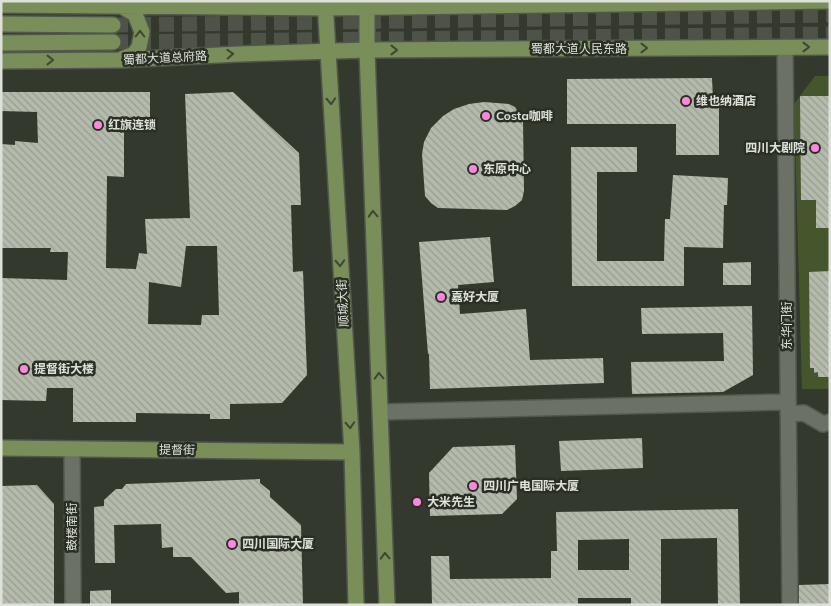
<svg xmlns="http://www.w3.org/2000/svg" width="831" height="606" font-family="Mulish,'Noto Sans SC',sans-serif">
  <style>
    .park { fill: #46562c }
    .building { fill: url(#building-back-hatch); fill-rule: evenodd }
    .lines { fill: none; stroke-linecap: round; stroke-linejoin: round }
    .major-tunnel { stroke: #4e5248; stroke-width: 15; stroke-dasharray: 15 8; stroke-linecap: butt }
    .minor-casing { stroke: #52574d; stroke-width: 18 }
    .major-casing { stroke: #52574d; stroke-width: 18 }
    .minor { stroke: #6b7164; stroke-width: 15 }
    .major { stroke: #798e58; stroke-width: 15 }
    .oneway { stroke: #3e4731 }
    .poi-dot { fill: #fd86e1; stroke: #2a2f24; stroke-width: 2 }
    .labels { text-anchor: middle; stroke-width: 5; stroke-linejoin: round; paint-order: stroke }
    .street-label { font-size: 12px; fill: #dee1da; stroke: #2a2f24 }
    .poi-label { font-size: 12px; font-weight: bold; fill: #dee1da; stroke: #2a2f24; text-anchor: start }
  </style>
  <defs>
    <pattern id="building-back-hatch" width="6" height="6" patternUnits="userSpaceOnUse" patternTransform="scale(1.25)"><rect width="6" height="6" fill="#b4bbac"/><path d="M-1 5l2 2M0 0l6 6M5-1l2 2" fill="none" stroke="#989d91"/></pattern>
  </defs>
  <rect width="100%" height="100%" fill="#34392e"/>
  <!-- park -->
  <path class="park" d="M 815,76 L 830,76 L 830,389 L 802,389 L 794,104 Z"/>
  <!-- building -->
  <path class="building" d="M 712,78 L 713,99 L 719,99 L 719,155 L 676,155 L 676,124 L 567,124 L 567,79 Z
    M 1,92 L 150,92 L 150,117 L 137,117 L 137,129 L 124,129 L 124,177 L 107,176 L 106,268 L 136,269 L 139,253 L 147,254 L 145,219 L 190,218 L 185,94 L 233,92 L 299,153 L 301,205 L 291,205 L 293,272 L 303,271 L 307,375 L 282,403 L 230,404 L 230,419 L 210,419 L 210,414 L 136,413 L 136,422 L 73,422 L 73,388 L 47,388 L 46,401 L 1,400 L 1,278 L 67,280 L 68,252 L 50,252 L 51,248 L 1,248 L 1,144 L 15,145 L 15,141 L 38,143 L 37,112 L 1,111 ZM 186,246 L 217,246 L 219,315 L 202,315 L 201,325 L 148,324 L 149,282 L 181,287 Z
    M 800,96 L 830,96 L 830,228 L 816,228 L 816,200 L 801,200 Z
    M 484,102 L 509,104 L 515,107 L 523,120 L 524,191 L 522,200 L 515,206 L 507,210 L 438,208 L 431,203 L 425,196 L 422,154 L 424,142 L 431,128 L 443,116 L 454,109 L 469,104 Z
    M 571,147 L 637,147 L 637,172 L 597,172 L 597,261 L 664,261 L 665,219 L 670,219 L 673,175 L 728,178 L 727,205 L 724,205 L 723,248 L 684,247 L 684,286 L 572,286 Z
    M 490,237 L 494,282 L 458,285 L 460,314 L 526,309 L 530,360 L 603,358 L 604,383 L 430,389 L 429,354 L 428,354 L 419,242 Z
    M 751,262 L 751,285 L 723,285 L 723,263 Z
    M 830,271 L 830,377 L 818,377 L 818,372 L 814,373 L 814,368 L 810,368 L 809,272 Z
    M 752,306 L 753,375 L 723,392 L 632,394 L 631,362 L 724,361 L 723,333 L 642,334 L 641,308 Z
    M 642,438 L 643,468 L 561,471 L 559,441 Z
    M 515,445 L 517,499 L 502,514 L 430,516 L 429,473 L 453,447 Z
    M 260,479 L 260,483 L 270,491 L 270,497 L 301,525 L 303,605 L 239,605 L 239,592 L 226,593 L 191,557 L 173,557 L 173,547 L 162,548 L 161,524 L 114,525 L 115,563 L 95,563 L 94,507 L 104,506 L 104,500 L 116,489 L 122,489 L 126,484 Z
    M 37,485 L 54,504 L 54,605 L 1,605 L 1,486 Z
    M 738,509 L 740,605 L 718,605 L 717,538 L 661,539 L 661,605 L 631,605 L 631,598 L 578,598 L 578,605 L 432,605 L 431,556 L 449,556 L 450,579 L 551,578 L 551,551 L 557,551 L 556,512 ZM 629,539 L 629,570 L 578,570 L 578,540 Z
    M 830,584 L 830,605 L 799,605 L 799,585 Z
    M 111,590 L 111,605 L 90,605 L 90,591 Z"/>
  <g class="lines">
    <!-- major-tunnel -->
    <path class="major-tunnel" d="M 113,25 L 830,15
      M 113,42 L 830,34"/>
    <defs>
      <path id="minor" d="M 785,47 L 790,605
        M 381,412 L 787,402
        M 788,414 L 804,413 L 823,424 L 830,422
        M 72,449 L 73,605"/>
      <path id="major" d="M 325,1 L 352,452 L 356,605
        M 367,1 L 367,50 L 387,605
        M 1,5 L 325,8 L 830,1
        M 121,6 L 135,14 L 142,32 L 139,47 L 134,54 L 122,59
        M 1,24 L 113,25
        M 1,43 L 113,42
        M 1,61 L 119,60 L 239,54 L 367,50 L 830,47
        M 1,448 L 352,452"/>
    </defs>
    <!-- minor casing -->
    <use href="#minor" class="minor-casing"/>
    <!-- major casing -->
    <use href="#major" class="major-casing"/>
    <!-- minor -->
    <use href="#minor" class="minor"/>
    <!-- major -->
    <use href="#major" class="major"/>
  </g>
  <!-- one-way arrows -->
  <defs><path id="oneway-chevron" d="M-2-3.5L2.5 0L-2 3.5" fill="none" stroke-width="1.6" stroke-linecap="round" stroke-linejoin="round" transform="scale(1.25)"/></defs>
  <g class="oneway">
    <use href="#oneway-chevron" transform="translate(140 34) rotate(-90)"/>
    <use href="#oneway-chevron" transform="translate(806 47)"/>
    <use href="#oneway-chevron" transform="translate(644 48)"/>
    <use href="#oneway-chevron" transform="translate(394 50)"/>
    <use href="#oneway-chevron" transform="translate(230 54) rotate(-3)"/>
    <use href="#oneway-chevron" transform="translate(50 60)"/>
    <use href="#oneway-chevron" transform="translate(331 101) rotate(87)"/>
    <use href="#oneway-chevron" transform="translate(373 214) rotate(-92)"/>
    <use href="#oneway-chevron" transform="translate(340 263) rotate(87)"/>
    <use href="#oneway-chevron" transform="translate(379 376) rotate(-92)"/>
    <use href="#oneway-chevron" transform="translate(350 425) rotate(87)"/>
    <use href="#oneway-chevron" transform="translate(385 556) rotate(-92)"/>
  </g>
  <!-- markers -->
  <g class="poi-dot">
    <circle cx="686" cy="101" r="5"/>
    <circle cx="486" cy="116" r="5"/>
    <circle cx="98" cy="125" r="5"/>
    <circle cx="815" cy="148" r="5"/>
    <circle cx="473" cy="169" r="5"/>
    <circle cx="441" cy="297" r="5"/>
    <circle cx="24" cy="369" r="5"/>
    <circle cx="473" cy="486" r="5"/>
    <circle cx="417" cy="502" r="5"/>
    <circle cx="232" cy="544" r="5"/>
  </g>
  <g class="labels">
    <!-- street labels -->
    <g class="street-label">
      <text x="579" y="53">蜀都大道人民东路</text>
      <text transform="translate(165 58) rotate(-3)" y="4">蜀都大道总府路</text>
      <text transform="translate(343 303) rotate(-93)" y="4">顺城大街</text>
      <text transform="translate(787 326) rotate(-90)" y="4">东华门街</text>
      <text transform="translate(177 450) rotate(1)" y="4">提督街</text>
      <text transform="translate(72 527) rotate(-90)" y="4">鼓楼南街</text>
    </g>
    <!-- poi labels -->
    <g class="poi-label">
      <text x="696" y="105">维也纳酒店</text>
      <text x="496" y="120">Costa咖啡</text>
      <text x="108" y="129">红旗连锁</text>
      <text x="805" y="152" text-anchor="end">四川大剧院</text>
      <text x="483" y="173">东原中心</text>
      <text x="451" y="301">嘉好大厦</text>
      <text x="34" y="373">提督街大楼</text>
      <text x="483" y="490">四川广电国际大厦</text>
      <text x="427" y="506">大米先生</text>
      <text x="242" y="548">四川国际大厦</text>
    </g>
  </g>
  <!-- border -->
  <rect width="831" height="606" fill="none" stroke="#dee1da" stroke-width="5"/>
</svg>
